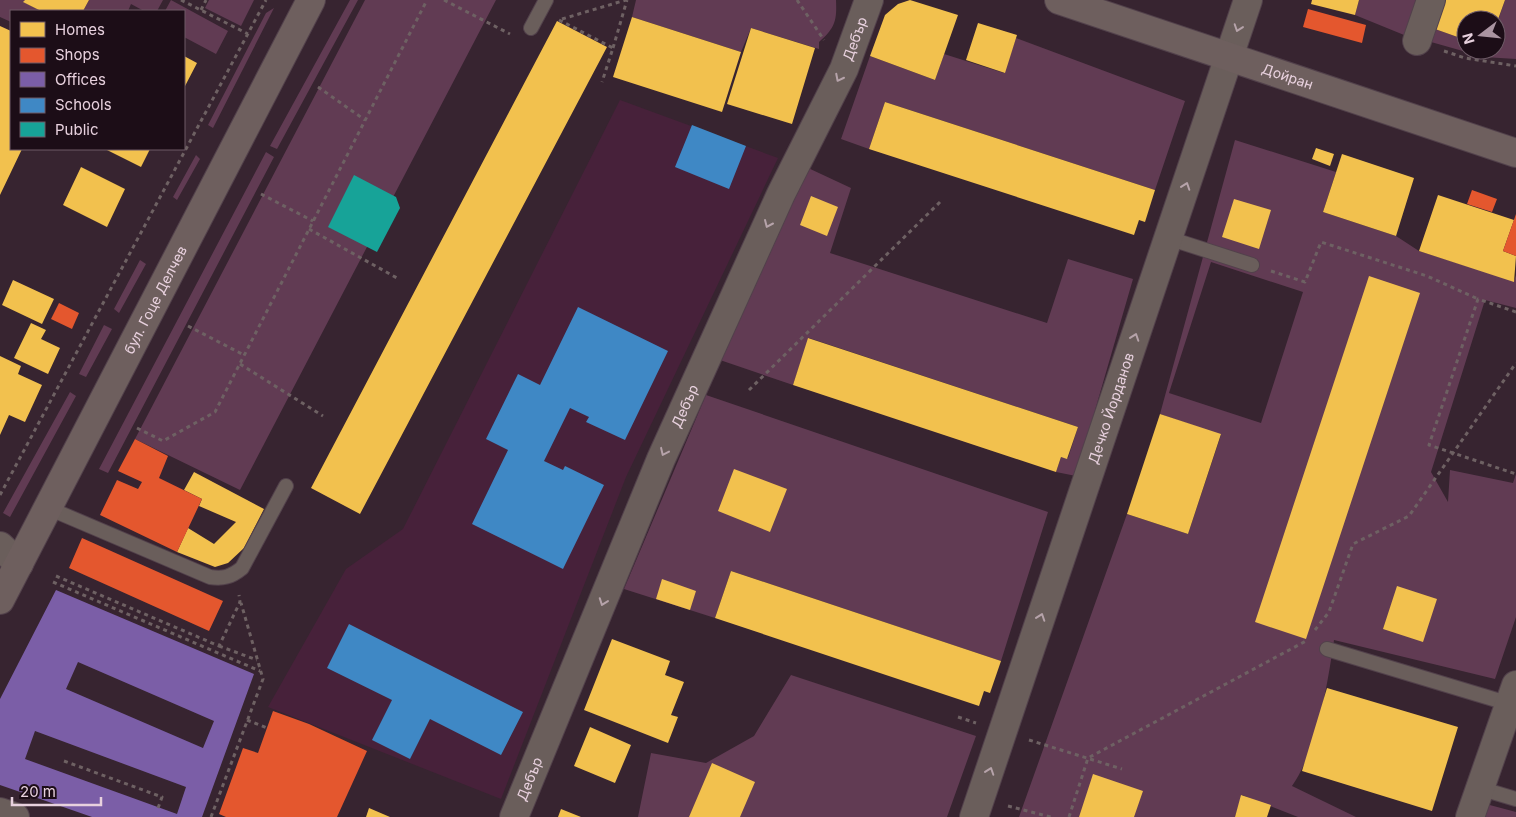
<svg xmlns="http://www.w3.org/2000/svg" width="1516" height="817" font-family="Inter,sans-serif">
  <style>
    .built { fill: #47213a }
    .green { fill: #613b53; fill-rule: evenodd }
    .homes { fill: #f2c14e }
    .shops { fill: #e4572e }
    .offices { fill: #7b5ea7; fill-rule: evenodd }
    .schools { fill: #3f88c5 }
    .public { fill: #17a398 }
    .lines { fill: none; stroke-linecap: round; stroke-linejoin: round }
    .lane-casing { stroke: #52414b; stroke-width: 16 }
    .street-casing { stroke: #52414b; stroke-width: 30 }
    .secondary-casing { stroke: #52414b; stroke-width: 30 }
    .path { stroke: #6e6163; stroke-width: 3; stroke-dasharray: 4 4; stroke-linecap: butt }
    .lane { stroke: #6a5e5b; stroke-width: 14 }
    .street { stroke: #6a5e5b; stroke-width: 28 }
    .secondary { stroke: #6e5f5e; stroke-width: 28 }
    .oneway { stroke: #b6a3aa }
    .labels { text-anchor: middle; stroke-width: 5; stroke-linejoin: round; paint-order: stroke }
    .street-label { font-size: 14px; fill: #e8d1de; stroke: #1c0d17 }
  </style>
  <rect width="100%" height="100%" fill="#372430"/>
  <!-- built -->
  <path class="built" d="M 620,100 L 778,158 L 626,477 L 501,799 L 268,707 L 346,569 L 403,529 Z"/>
  <!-- green -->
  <path class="green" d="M 0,0 L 25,0 L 24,2 L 41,11 L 11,11 L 11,22 L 0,17 Z
    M 89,0 L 163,0 L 157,11 L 144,11 L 131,4 L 128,11 L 83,11 Z
    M 171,0 L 228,31 L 216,54 L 184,37 L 184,11 L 165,11 Z
    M 209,0 L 254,0 L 241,26 L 205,8 Z
    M 350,0 L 358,0 L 277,149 L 270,146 Z
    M 365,0 L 496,0 L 240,490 L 135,439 Z
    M 636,0 L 836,0 C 837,21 835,28 819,42 L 819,49 L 751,28 L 741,52 L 632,17 Z
    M 1359,0 L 1420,0 L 1409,37 L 1355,15 Z
    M 1505,0 L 1516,0 L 1516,59 L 1484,57 L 1431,42 L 1435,29 L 1466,40 L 1466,50 L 1496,50 L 1496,26 Z
    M 274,8 L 213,128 L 208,125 L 266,13 Z
    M 1016,38 L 1185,101 L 1155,190 L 885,102 L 869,149 L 841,139 L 870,56 L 935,80 L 944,54 L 1004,73 Z
    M 1235,140 L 1336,172 L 1323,212 L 1396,236 L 1419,251 L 1514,281 L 1516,275 L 1516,308 L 1485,300 L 1431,472 L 1448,502 L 1450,470 L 1513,483 L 1516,474 L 1516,617 L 1495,679 L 1334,640 C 1328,682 1317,751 1292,786 L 1356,817 L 1298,817 L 1242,795 L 1235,817 L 1019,817 L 1127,514 L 1188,534 L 1221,435 L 1160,414 ZM 1211,262 L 1303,292 L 1261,423 L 1169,393 Z
    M 266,152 L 274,157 L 108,473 L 99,469 Z
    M 196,155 L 200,159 L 177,200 L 173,197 Z
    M 806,167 L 851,188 L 830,253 L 1047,323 L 1068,259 L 1133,279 L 1076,476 L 1056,472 L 1061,457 L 1068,458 L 1078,427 L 809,338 L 793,385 L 717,359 Z
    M 140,260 L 146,264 L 119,313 L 114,309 Z
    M 104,325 L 112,329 L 86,377 L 79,374 Z
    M 70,392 L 76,396 L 10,517 L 3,513 Z
    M 706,395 L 1048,512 L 1001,661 L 731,571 L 715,618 L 624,589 Z
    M 791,675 L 976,736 L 947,817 L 638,817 L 651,753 L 706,763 L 754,736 Z
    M 1486,804 L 1516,812 L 1516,817 L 1484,817 Z"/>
  <!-- homes -->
  <path class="homes" d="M 25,0 L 89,0 L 83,11 L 41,11 L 23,2 Z
    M 910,0 L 958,15 L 935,80 L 870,56 L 885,15 L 898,4 Z
    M 1312,0 L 1359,0 L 1355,15 L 1311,4 Z
    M 1444,0 L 1505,0 L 1496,25 L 1496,20 L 1466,20 L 1466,40 L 1435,29 Z
    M 632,17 L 741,52 L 722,112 L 613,77 Z
    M 557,21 L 607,47 L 360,514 L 311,488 Z
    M 978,23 L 1017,35 L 1005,73 L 966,60 Z
    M 0,26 L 11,31 L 11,149 L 22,149 L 0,195 Z
    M 751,28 L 815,48 L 792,124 L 727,104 Z
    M 184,56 L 197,63 L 184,88 Z
    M 885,102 L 1155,190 L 1145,222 L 1139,220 L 1134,235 L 869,149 Z
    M 1316,148 L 1334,154 L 1330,166 L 1312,159 Z
    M 105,149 L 150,149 L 141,167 Z
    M 1342,154 L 1414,178 L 1396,236 L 1323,212 Z
    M 81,167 L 125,189 L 107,227 L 63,205 Z
    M 1438,195 L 1514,220 L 1503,251 L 1516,256 L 1514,282 L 1419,251 Z
    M 811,196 L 838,207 L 827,236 L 800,225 Z
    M 1234,199 L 1271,210 L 1259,249 L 1222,237 Z
    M 1369,276 L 1420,293 L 1306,639 L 1255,622 Z
    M 13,280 L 54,299 L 42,324 L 2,305 Z
    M 31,323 L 46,330 L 41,339 L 60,348 L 48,374 L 14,358 Z
    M 808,338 L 1078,427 L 1067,459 L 1061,457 L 1056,472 L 793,385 Z
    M 0,356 L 21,366 L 18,374 L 42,385 L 25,422 L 9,415 L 0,435 Z
    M 1160,414 L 1221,434 L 1188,534 L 1127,514 Z
    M 734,469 L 787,489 L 770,532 L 718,511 Z
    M 194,472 L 264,509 L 244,548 L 228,563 L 215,567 L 177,552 L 188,528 L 214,544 L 236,522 L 199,506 L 202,499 L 184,490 Z
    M 731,571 L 1001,661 L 990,693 L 984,691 L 979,706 L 715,618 Z
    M 662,579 L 696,591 L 690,610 L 656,599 Z
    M 1397,586 L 1437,599 L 1423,642 L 1383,629 Z
    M 612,639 L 670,661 L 665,675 L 684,682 L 671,715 L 678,717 L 668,743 L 584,710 Z
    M 1327,688 L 1458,727 L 1432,811 L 1302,771 Z
    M 590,727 L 631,745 L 615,783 L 574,766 Z
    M 712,763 L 755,782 L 740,817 L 689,817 Z
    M 1093,774 L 1143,791 L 1134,817 L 1079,817 Z
    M 1241,795 L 1271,805 L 1267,817 L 1235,817 Z
    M 369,808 L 390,817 L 366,817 Z
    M 561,809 L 581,817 L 558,817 Z"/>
  <!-- shops -->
  <path class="shops" d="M 1308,9 L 1366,25 L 1362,43 L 1303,27 Z
    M 1472,190 L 1497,199 L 1492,212 L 1467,204 Z
    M 1516,214 L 1516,256 L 1503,251 Z
    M 59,303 L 79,313 L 72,329 L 51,319 Z
    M 135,439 L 168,456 L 159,478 L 202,499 L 177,552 L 100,515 L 117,480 L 138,489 L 142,482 L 118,471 Z
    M 82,538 L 223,601 L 209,631 L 69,568 Z
    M 273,711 L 309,724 L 367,751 L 337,817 L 226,817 L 219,814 L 243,748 L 258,753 Z"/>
  <!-- offices -->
  <path class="offices" d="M 56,590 L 254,674 L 202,817 L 92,817 L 0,785 L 0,699 ZM 78,662 L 214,721 L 203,748 L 66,689 ZM 35,731 L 186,787 L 177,814 L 25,759 Z"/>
  <!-- schools -->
  <path class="schools" d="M 692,125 L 746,146 L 729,189 L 675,167 Z
    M 578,307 L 668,351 L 625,440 L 586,422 L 589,417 L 570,408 L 544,461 L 563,470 L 565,466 L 604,485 L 563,569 L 472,524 L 508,450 L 486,439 L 518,374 L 540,385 Z
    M 349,624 L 523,712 L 501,755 L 430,719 L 410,759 L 372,740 L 392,700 L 327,668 Z"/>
  <!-- public -->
  <path class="public" d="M 354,175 L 396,197 L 400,208 L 377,252 L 328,227 Z"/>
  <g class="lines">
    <defs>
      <path id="lane" d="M 531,28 L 546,0
        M 1168,238 L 1252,265
        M 48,508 L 210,577 C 223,579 231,577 242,568 L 286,486
        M 1327,649 L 1510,704
        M 1479,788 L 1516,799"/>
      <g id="street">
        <path d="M 1417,41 L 1431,0"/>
        <path d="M 0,546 L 19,564"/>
        <path d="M 0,812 L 15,817"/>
        <path id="s1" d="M 514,817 L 661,459 L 781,194 L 844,69 L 869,0"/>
        <path id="s2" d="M 974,817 L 1248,0"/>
        <path d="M 1470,817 L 1516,685"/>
      </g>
      <g id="secondary">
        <path id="s3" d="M 1059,0 L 1516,153"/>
        <path id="s4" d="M 0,600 L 311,0"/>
      </g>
    </defs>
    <!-- lane casing -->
    <use href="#lane" class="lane-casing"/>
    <!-- street casing -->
    <use href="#street" class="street-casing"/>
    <!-- secondary casing -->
    <use href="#secondary" class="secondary-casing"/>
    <!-- path -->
    <path class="path" d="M 181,0 L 248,34
      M 444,0 L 510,34
      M 797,0 L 824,40
      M 201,10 L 206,0
      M 562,19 L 626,0
      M 559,20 L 613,48 L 602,82
      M 613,48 L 627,0
      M 1444,51 L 1465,58 L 1516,66
      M 318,87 L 365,120
      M 261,194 L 313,221
      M 309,229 L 397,278
      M 1271,271 L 1305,282 L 1321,242 L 1427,276 L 1478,299
      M 1516,312 L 1478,299 L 1429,445 L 1516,474
      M 188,326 L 244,355
      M 240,364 L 323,416
      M 749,390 L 940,202
      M 137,428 L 163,441 L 215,412 L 427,0
      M 0,495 L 266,0
      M 56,576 L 219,646 L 240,602 L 239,595
      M 53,582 L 260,671
      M 1315,630 L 1329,612 L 1353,544 L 1409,516 L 1516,363
      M 219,646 L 257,660
      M 958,717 L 976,723
      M 247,720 L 267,728
      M 1029,740 L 1122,769
      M 64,761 L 162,797 L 158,808
      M 1008,806 L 1051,817
      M 211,817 L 263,679 L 241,603
      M 1069,817 L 1088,758 L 1306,641"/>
    <!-- lane -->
    <use href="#lane" class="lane"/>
    <!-- street -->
    <use href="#street" class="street"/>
    <!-- secondary -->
    <use href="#secondary" class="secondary"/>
  </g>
  <!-- one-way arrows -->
  <defs><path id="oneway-chevron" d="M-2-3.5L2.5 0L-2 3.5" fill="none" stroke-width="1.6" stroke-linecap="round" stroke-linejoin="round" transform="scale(1.25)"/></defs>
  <g class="oneway">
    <use href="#oneway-chevron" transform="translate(1238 28) rotate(109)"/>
    <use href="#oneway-chevron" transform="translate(839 78) rotate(117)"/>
    <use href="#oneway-chevron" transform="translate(1186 186) rotate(-71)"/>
    <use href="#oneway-chevron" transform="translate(768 224) rotate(114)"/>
    <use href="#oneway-chevron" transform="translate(1135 337) rotate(-71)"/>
    <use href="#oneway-chevron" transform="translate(664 452) rotate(115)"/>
    <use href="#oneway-chevron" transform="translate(603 602) rotate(110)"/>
    <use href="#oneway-chevron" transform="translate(1041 617) rotate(-71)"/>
    <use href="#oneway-chevron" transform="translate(990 771) rotate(-71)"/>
  </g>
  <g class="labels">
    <!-- street labels -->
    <g class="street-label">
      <text dy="5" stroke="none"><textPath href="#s1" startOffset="850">Дебър</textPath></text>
      <text dy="5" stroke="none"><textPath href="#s3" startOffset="241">Дойран</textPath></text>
      <text dy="5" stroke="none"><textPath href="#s4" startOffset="338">бул. Гоце Делчев</textPath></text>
      <text dy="5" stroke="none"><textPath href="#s1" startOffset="445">Дебър</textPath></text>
      <text dy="5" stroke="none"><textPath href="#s2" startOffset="431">Дечко Йорданов</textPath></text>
      <text dy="5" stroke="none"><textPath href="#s1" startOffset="41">Дебър</textPath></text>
    </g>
  </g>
  <!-- legend -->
  <rect x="10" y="10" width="175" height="140" fill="#1c0d17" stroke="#6e5b67"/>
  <rect x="20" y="22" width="25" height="15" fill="#f2c14e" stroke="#6e5b67"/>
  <text x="55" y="35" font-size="15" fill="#e8d1de">Homes</text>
  <rect x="20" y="48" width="25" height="15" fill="#e4572e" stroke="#6e5b67"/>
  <text x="55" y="60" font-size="15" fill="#e8d1de">Shops</text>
  <rect x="20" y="72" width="25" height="15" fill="#7b5ea7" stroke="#6e5b67"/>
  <text x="55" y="85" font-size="15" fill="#e8d1de">Offices</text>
  <rect x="20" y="98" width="25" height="15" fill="#3f88c5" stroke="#6e5b67"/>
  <text x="55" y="110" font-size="15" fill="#e8d1de">Schools</text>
  <rect x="20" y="122" width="25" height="15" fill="#17a398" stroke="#6e5b67"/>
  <text x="55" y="135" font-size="15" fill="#e8d1de">Public</text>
  <!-- north arrow -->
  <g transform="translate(1481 35) rotate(254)"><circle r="24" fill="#1c0d17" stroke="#6e5b67"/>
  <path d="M0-4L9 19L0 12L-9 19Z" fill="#aa94a1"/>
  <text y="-8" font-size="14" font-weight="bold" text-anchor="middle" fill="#e8d1de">N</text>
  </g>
  <!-- scale -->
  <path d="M12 797v8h89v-8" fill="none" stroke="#e8d1de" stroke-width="2.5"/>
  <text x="20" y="797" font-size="15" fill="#e8d1de" stroke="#1c0d17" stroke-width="4" paint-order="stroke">20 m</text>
</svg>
